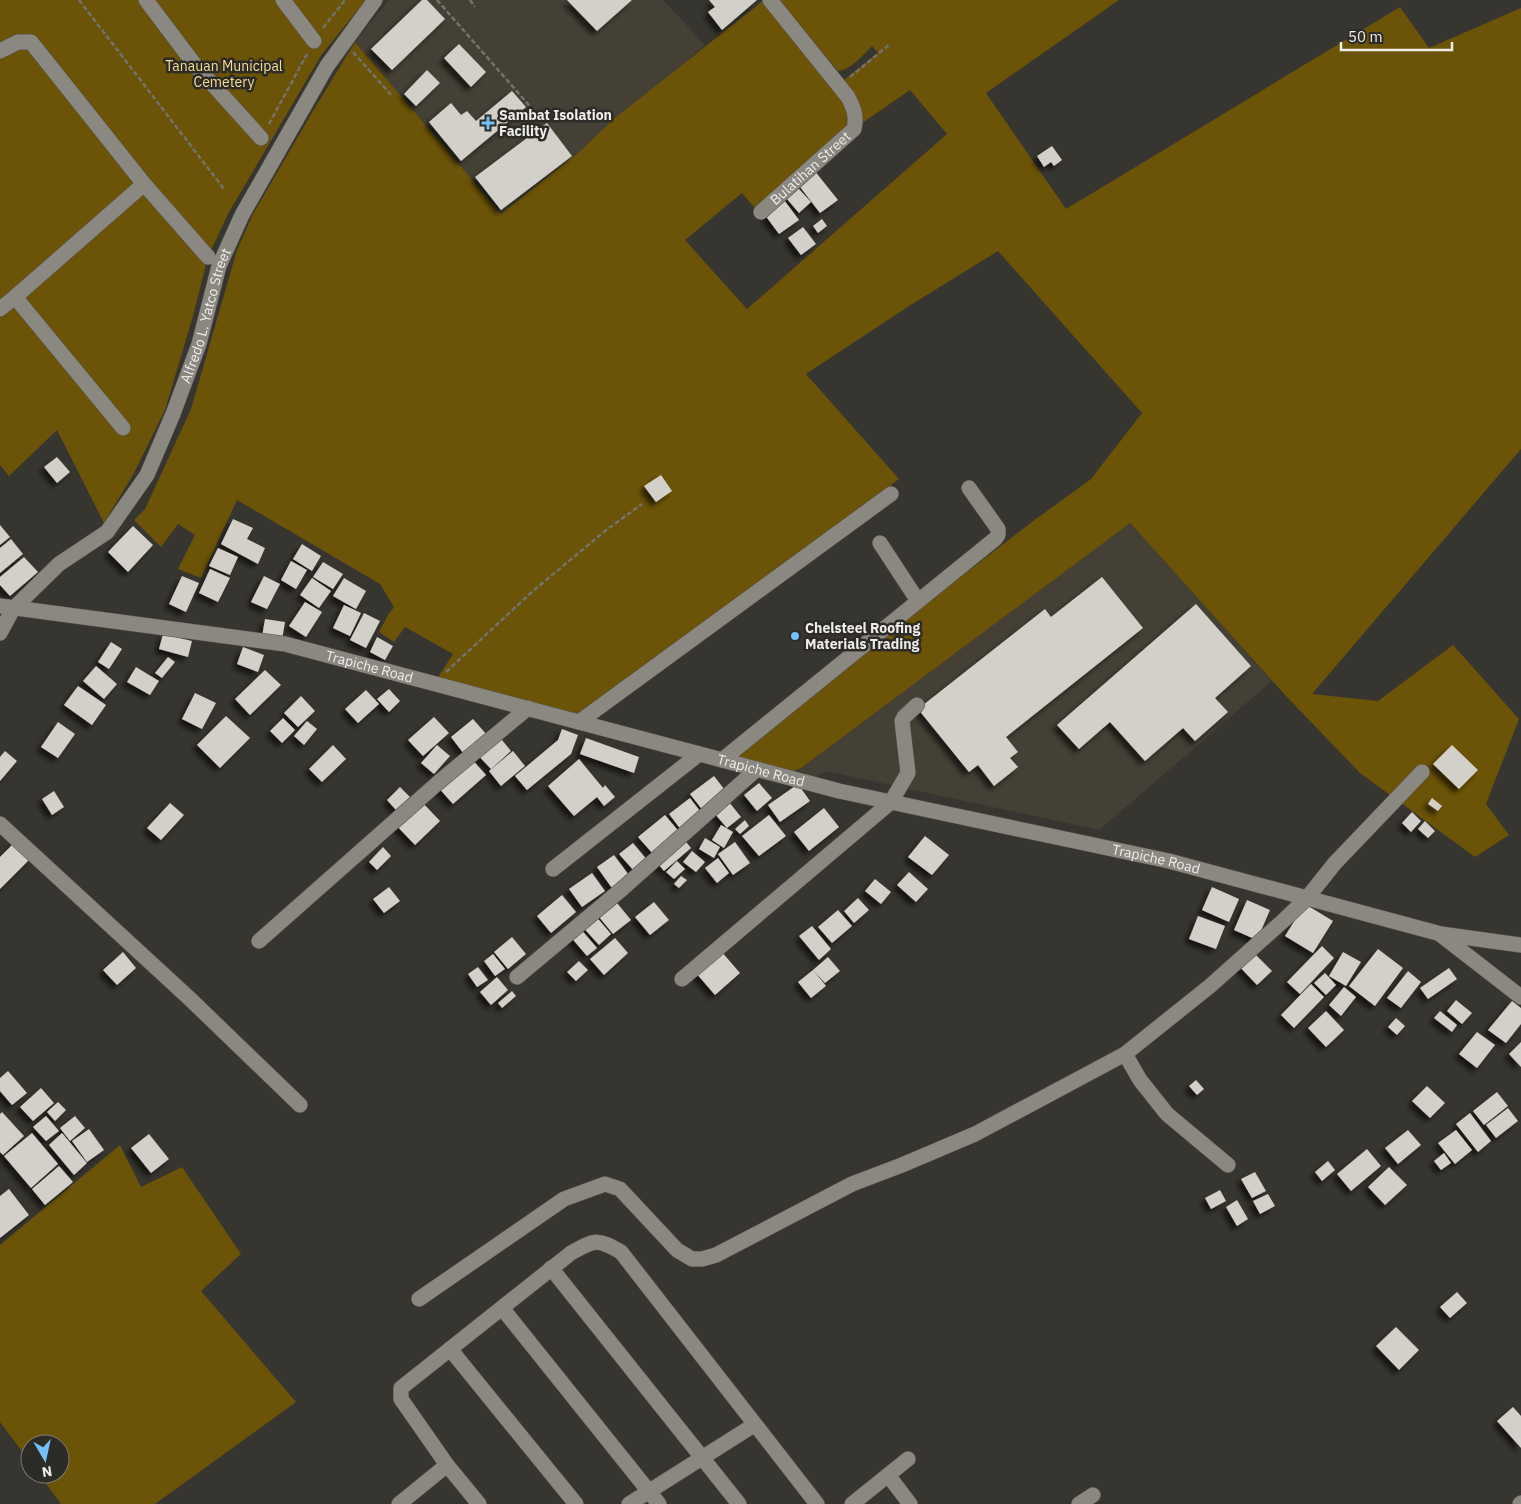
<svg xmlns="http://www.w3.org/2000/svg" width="1521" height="1504" font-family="'IBM Plex Sans',sans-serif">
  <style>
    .built { fill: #444035 }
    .green { fill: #6b5307; fill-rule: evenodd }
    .building { fill: #d2d0c9; filter: url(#shadow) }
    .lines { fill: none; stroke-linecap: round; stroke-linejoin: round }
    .minor-casing { stroke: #54524e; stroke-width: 16 }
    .path { stroke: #74726d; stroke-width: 2.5; stroke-dasharray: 5 2.5; stroke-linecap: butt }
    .minor { stroke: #8b8882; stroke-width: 15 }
    .poi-dot { fill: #74c0f6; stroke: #2d2b26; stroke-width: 2 }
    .labels { text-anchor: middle; stroke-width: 5; stroke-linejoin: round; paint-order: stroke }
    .park-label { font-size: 14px; fill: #f7dc98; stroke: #2d2b26 }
    .poi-label { font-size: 14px; font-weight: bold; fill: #efedea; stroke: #2d2b26; text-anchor: start }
    .street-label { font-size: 14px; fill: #efedea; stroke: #2d2b26 }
  </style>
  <defs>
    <filter id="shadow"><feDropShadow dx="-4.5" dy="4.5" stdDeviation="2.5" flood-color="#0009"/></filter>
  </defs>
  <rect width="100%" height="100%" fill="#37352f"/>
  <!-- built -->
  <path class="built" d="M 389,0 L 663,0 L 705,45 L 579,152 L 500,214 L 355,42 Z
    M 1128,521 L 1272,681 L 1099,830 L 826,771 L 815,778 L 798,770 Z"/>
  <!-- green -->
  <path class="green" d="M 0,0 L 366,0 L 322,54 L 229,212 L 208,257 L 193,316 L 165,410 L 134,473 L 104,523 L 57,430 L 9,476 L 0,465 Z
    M 764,0 L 835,87 L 878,53 L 872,46 C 863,55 851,70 838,71 L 777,0 L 1119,0 L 986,93 L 1066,209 L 1400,7 L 1429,48 L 1521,8 L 1521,449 L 1312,694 L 1378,701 L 1453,645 L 1519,719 L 1486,804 L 1509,835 L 1475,857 L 1360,773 L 1285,695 L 1130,523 L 801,768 L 783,776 L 722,760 L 1036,519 L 1091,479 L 1142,413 L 998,251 L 909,306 L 806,374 L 899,479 L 586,717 L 438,677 L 453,654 L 405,627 L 394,642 L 379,632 L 388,615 L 394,607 L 380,584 L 237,500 L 201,578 L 178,569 L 195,535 L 178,524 L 161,547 L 134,520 L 145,509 L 191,409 L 237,250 L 253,214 L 313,111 L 355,42 L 501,214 L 579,152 L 615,118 ZM 910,90 L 947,134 L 747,309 L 685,240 L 742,193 L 759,213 L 855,128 Z
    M 120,1145 L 141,1187 L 182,1167 L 241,1254 L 201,1291 L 296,1402 L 155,1504 L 61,1504 L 39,1474 L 60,1474 L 60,1444 L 30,1444 L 30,1462 L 0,1422 L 0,1245 Z"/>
  <!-- building -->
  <path class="building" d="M 422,0 L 427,0 L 445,19 L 392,70 L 371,49 Z
    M 567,0 L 632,0 L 597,31 Z
    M 709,0 L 757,0 L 722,30 L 708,12 L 715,7 Z
    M 459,44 L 486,72 L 471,87 L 444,58 Z
    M 427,70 L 440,83 L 416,106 L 404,94 Z
    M 512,91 L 526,107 L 461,161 L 429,122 L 451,103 L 461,115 L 467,111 L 476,121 Z
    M 547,123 L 572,156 L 501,210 L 475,177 Z
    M 1052,146 L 1062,160 L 1054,166 L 1051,162 L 1044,167 L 1037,156 Z
    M 814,170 L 838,200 L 820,213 L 797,183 Z
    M 798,188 L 811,202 L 799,213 L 787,199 Z
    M 784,200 L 799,220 L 779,234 L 765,215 Z
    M 822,219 L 827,226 L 818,233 L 813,226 Z
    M 803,227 L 816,244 L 801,255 L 788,238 Z
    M 57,457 L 70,472 L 57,483 L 44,467 Z
    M 661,475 L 672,491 L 656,502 L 644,486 Z
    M 233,519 L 253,528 L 247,539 L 265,548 L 258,564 L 221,544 Z
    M 0,525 L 10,537 L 0,545 Z
    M 133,526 L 153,545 L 128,572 L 108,552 Z
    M 11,539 L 23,554 L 0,573 L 0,548 Z
    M 302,544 L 321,556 L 312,571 L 293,559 Z
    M 218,548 L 238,557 L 230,575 L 209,566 Z
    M 24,557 L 38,572 L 10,596 L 0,585 L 0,577 Z
    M 291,561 L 307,570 L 296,589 L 281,580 Z
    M 323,562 L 343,574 L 333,589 L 313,577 Z
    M 210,569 L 230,578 L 218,602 L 199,593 Z
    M 182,576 L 199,583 L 186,612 L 169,604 Z
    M 264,576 L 280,584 L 267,609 L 251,602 Z
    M 1102,577 L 1143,628 L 1006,737 L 1018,752 L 1010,758 L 1018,767 L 994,786 L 978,765 L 969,772 L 918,709 L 1045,609 L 1051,617 Z
    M 312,578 L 331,591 L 319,608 L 300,595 Z
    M 344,578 L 366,591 L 356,609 L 333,596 Z
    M 305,602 L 322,612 L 306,637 L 289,626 Z
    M 1196,604 L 1251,666 L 1215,698 L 1228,712 L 1195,741 L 1183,728 L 1145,761 L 1110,722 L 1079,749 L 1057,725 Z
    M 344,605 L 361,613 L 350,636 L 333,628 Z
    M 364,613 L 380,621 L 366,648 L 350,640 Z
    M 265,619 L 285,622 L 282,640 L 262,637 Z
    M 163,634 L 192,641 L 188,657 L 159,649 Z
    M 377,637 L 393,646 L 385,660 L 370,652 Z
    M 111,642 L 122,649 L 109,669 L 98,662 Z
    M 243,647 L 264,655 L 258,672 L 237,664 Z
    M 168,657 L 175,662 L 162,678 L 155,673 Z
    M 96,666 L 117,684 L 104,699 L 83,681 Z
    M 136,667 L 159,681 L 150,695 L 127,682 Z
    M 265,670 L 281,685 L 250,715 L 235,699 Z
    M 78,686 L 106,705 L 92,725 L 64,705 Z
    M 389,689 L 400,701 L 389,712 L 377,699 Z
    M 366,690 L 379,704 L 358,723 L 345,709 Z
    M 195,693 L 216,703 L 202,729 L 182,719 Z
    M 301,696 L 315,711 L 298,727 L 284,713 Z
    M 226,716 L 250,738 L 220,768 L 197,745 Z
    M 434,717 L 449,733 L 423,756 L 408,740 Z
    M 283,718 L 295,730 L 282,743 L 270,731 Z
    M 473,719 L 487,735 L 464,754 L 451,737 Z
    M 307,721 L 317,729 L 304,745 L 294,736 Z
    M 58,722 L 75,734 L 58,758 L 41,747 Z
    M 562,729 L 578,735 L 571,754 L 527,790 L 515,776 L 558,740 Z
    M 497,734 L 511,751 L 491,769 L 476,753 Z
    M 586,738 L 639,757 L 634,773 L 580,754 Z
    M 333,745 L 346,759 L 322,782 L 309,769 Z
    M 437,745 L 450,756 L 434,774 L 421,763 Z
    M 1452,745 L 1478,770 L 1459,789 L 1433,764 Z
    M 5,751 L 17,761 L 0,781 L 0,757 Z
    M 513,751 L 525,766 L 501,786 L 489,771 Z
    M 470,757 L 486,775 L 453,804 L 437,786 Z
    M 579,759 L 603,788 L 605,785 L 615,797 L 604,806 L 597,797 L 574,816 L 548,786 Z
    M 714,776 L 728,794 L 704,812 L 690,794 Z
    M 759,783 L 772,798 L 757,811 L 744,795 Z
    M 798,784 L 810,801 L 780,822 L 768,805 Z
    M 400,787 L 410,797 L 396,810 L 387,800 Z
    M 54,791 L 64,807 L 52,815 L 42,799 Z
    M 690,798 L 703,815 L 682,831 L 669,814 Z
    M 1432,798 L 1442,806 L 1438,811 L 1428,804 Z
    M 420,800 L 440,821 L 415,845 L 395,824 Z
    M 729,802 L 741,817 L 727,828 L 715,814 Z
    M 170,803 L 184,815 L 161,840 L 147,828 Z
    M 824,808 L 839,827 L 809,851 L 794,832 Z
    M 1412,812 L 1421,821 L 1411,832 L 1402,823 Z
    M 665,815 L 681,834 L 654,855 L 638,837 Z
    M 769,815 L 786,836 L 759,856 L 742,836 Z
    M 745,820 L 749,826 L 740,834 L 735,829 Z
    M 1425,821 L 1435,831 L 1428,838 L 1418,829 Z
    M 721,825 L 733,832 L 724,848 L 712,840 Z
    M 925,836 L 949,855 L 932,875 L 908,857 Z
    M 682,837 L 691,848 L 664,871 L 655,860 Z
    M 705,838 L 720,847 L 714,858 L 699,849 Z
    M 16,841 L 32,857 L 0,889 L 0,857 Z
    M 735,842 L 750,863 L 733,875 L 718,854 Z
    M 633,843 L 648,861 L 635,872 L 619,854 Z
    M 383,847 L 391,856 L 377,870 L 369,862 Z
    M 692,851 L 705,862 L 696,872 L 683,862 Z
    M 614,855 L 631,878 L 614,891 L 597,867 Z
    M 718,858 L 729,873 L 717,883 L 705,868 Z
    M 677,861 L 685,869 L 674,879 L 666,872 Z
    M 909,872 L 928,889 L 916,902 L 897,885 Z
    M 592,873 L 605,891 L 582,907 L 569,889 Z
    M 681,876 L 687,880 L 679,888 L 674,884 Z
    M 875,879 L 891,892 L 881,904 L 865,891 Z
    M 389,887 L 400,901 L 384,913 L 373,899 Z
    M 1212,887 L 1239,899 L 1229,922 L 1202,910 Z
    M 562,895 L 576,912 L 551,933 L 537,916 Z
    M 613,898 L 631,920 L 613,934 L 595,912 Z
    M 858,898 L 869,910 L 854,923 L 844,911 Z
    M 1247,900 L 1270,910 L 1257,940 L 1234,930 Z
    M 654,902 L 669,920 L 650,935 L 635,917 Z
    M 1305,904 L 1333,921 L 1313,953 L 1285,936 Z
    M 838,910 L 852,926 L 832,943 L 818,927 Z
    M 594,914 L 611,934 L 599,945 L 581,925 Z
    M 1198,916 L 1225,926 L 1216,949 L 1189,939 Z
    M 812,926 L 831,949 L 819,960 L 799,936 Z
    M 579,927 L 597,948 L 587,956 L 569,935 Z
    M 512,937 L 526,954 L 508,969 L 494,952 Z
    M 615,938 L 628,953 L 604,975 L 590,959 Z
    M 1322,946 L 1334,958 L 1300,994 L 1287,982 Z
    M 1378,949 L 1403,968 L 1375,1006 L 1349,986 Z
    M 721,951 L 740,973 L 715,995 L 696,973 Z
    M 1252,951 L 1272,971 L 1257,985 L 1238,965 Z
    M 123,952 L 136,968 L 117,985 L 103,970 Z
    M 1343,952 L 1361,962 L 1346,986 L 1329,976 Z
    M 493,954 L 505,969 L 495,976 L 484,961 Z
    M 828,957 L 840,971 L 825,983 L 813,970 Z
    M 579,961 L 588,970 L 576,981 L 567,972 Z
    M 478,967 L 488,980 L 477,987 L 468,974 Z
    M 1449,968 L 1457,979 L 1428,999 L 1420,988 Z
    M 813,970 L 826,986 L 811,998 L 798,982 Z
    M 1408,971 L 1421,982 L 1401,1008 L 1387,998 Z
    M 1325,973 L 1336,985 L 1326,995 L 1314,983 Z
    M 497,977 L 508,990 L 491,1005 L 480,992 Z
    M 1311,984 L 1324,997 L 1294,1028 L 1281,1015 Z
    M 1344,987 L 1356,997 L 1341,1016 L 1329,1005 Z
    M 512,991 L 516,996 L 502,1008 L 498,1003 Z
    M 1456,1000 L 1472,1013 L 1462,1024 L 1447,1011 Z
    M 1512,1001 L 1521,1008 L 1521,1024 L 1506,1043 L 1488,1030 Z
    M 1326,1011 L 1344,1030 L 1326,1047 L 1308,1028 Z
    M 1440,1011 L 1457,1025 L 1452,1032 L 1434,1018 Z
    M 1396,1018 L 1405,1026 L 1397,1035 L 1388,1027 Z
    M 1477,1032 L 1495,1045 L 1477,1068 L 1459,1054 Z
    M 1521,1042 L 1521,1067 L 1509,1054 Z
    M 8,1071 L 27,1093 L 12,1105 L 0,1091 L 0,1078 Z
    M 1196,1080 L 1204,1089 L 1197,1095 L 1189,1086 Z
    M 1427,1086 L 1445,1103 L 1430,1118 L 1412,1101 Z
    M 41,1088 L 54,1103 L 33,1121 L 20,1107 Z
    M 1497,1092 L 1508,1106 L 1484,1125 L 1473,1111 Z
    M 58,1102 L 66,1110 L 55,1121 L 47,1112 Z
    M 1508,1108 L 1518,1121 L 1496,1138 L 1486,1125 Z
    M 2,1112 L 24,1136 L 3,1155 L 0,1152 L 0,1114 Z
    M 1470,1113 L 1491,1141 L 1478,1152 L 1456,1124 Z
    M 46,1116 L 59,1131 L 46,1141 L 33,1127 Z
    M 75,1116 L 85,1128 L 70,1141 L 60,1128 Z
    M 89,1129 L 104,1150 L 87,1162 L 72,1141 Z
    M 1408,1130 L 1421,1145 L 1398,1164 L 1385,1148 Z
    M 1456,1130 L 1472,1150 L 1455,1164 L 1438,1143 Z
    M 32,1133 L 58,1164 L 31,1188 L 4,1156 Z
    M 62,1133 L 87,1163 L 74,1175 L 49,1145 Z
    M 149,1134 L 169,1159 L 151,1173 L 131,1148 Z
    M 1367,1149 L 1381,1166 L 1351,1191 L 1337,1174 Z
    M 1444,1153 L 1451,1163 L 1441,1170 L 1434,1161 Z
    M 1328,1161 L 1335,1170 L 1322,1181 L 1315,1172 Z
    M 59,1166 L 73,1182 L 45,1205 L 32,1189 Z
    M 1389,1167 L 1407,1185 L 1385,1205 L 1368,1187 Z
    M 1255,1172 L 1266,1191 L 1252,1198 L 1241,1179 Z
    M 9,1189 L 29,1215 L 0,1238 L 0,1196 Z
    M 1220,1190 L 1226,1201 L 1211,1209 L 1205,1198 Z
    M 1268,1194 L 1275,1206 L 1260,1214 L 1253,1201 Z
    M 1237,1200 L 1248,1219 L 1237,1226 L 1226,1207 Z
    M 1457,1292 L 1467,1303 L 1450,1318 L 1440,1307 Z
    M 1396,1327 L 1419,1350 L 1399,1370 L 1376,1346 Z
    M 1513,1407 L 1521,1416 L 1521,1448 L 1497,1421 Z"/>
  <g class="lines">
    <defs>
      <g id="minor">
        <path d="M 146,0 L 195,65 L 261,138"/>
        <path d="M 283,0 L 314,41"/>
        <path d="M 0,51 L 18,42 L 31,42 L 144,184 L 208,257"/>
        <path id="s1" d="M 761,212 L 854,129 C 857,116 854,109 848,97 L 770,0"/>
        <path d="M 15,297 L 123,428"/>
        <path d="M 0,309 L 15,297 L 144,184"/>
        <path d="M 880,543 L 918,601"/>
        <path id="s2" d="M 0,606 L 285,644 L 839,791 L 1169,861 L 1441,934 L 1521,945"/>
        <path id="s3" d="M 0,633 L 13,609 L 59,564 L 107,532 L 147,475 L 173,414 L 199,344 L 219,266 L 242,215 L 327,66 L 375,0"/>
        <path d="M 579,722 L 891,494"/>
        <path d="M 722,760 L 995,539 L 998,535 L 998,529 L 969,488"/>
        <path d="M 0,824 L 189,998 L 300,1105"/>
        <path d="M 553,869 L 699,754"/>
        <path d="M 1441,935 L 1521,997"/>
        <path d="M 259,941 L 440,781 L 528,708"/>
        <path d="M 517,977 L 622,889 L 757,769"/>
        <path d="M 682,979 L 891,802 L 908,773 L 902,721 L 904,717 L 917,705"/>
        <path d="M 1125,1054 L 1140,1080 L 1167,1114 L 1228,1165"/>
        <path d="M 551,1268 L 739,1504"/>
        <path d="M 419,1299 L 564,1199 L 605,1184 L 620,1189 L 677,1250 L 692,1259 L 702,1259 L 716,1255 L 852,1184 L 902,1165 L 975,1134 L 1125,1054 L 1210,986 L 1283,921 L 1307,898 L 1335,863 L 1422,772"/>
        <path d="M 502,1308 L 659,1504"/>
        <path d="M 450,1349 L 576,1504"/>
        <path d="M 888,1475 L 910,1504"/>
        <path d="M 399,1504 L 447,1465"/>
        <path d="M 479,1504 L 447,1465 L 401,1399 L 401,1388 L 571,1253 C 594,1240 597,1238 621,1252 L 817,1504"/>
        <path d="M 629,1504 L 754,1425"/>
        <path d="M 852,1504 L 908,1459"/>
        <path d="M 1079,1504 L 1093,1495"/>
        <path d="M 1520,1504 L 1521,1503"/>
      </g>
    </defs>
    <!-- minor casing -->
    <use href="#minor" class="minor-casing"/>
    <!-- path -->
    <path class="path" d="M 79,0 L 224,189
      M 437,0 L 535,112
      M 470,0 L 475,7
      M 323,28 L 345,0
      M 353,52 L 392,96
      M 850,77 L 890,44
      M 269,124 L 307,54
      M 446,672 L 533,591 L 605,531 L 642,504"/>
    <!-- minor -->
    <use href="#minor" class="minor"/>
  </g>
  <!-- markers -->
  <g class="poi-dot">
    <path d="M485.5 115.5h5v5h5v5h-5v5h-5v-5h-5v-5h5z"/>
    <circle cx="795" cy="636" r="5"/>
  </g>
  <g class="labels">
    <!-- park labels -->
    <g class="park-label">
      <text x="224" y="71">Tanauan Municipal<tspan x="224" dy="16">Cemetery</tspan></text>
    </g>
    <!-- poi labels -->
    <g class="poi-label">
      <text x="499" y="120">Sambat Isolation<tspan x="499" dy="16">Facility</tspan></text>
      <text x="805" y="633">Chelsteel Roofing<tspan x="805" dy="16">Materials Trading</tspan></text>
    </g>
    <!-- street labels -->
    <g class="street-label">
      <text dy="5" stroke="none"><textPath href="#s1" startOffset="66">Bulatihan Street</textPath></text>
      <text dy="5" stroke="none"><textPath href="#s3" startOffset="389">Alfredo L. Yatco Street</textPath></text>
      <text dy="5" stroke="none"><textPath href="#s2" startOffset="375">Trapiche Road</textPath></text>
      <text dy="5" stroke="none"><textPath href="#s2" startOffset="780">Trapiche Road</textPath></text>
      <text dy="5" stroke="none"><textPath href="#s2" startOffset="1185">Trapiche Road</textPath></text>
    </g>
  </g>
  <!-- north arrow -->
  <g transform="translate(45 1459) rotate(171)"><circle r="24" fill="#2d2b26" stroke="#7b7974"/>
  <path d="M0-4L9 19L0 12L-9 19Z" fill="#74c0f6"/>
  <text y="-8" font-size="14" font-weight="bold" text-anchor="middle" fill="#efedea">N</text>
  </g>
  <!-- scale -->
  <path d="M1341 42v8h111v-8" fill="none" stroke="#efedea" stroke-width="2.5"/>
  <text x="1348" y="42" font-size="15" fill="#efedea" stroke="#2d2b26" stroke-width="4" paint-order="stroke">50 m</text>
</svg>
